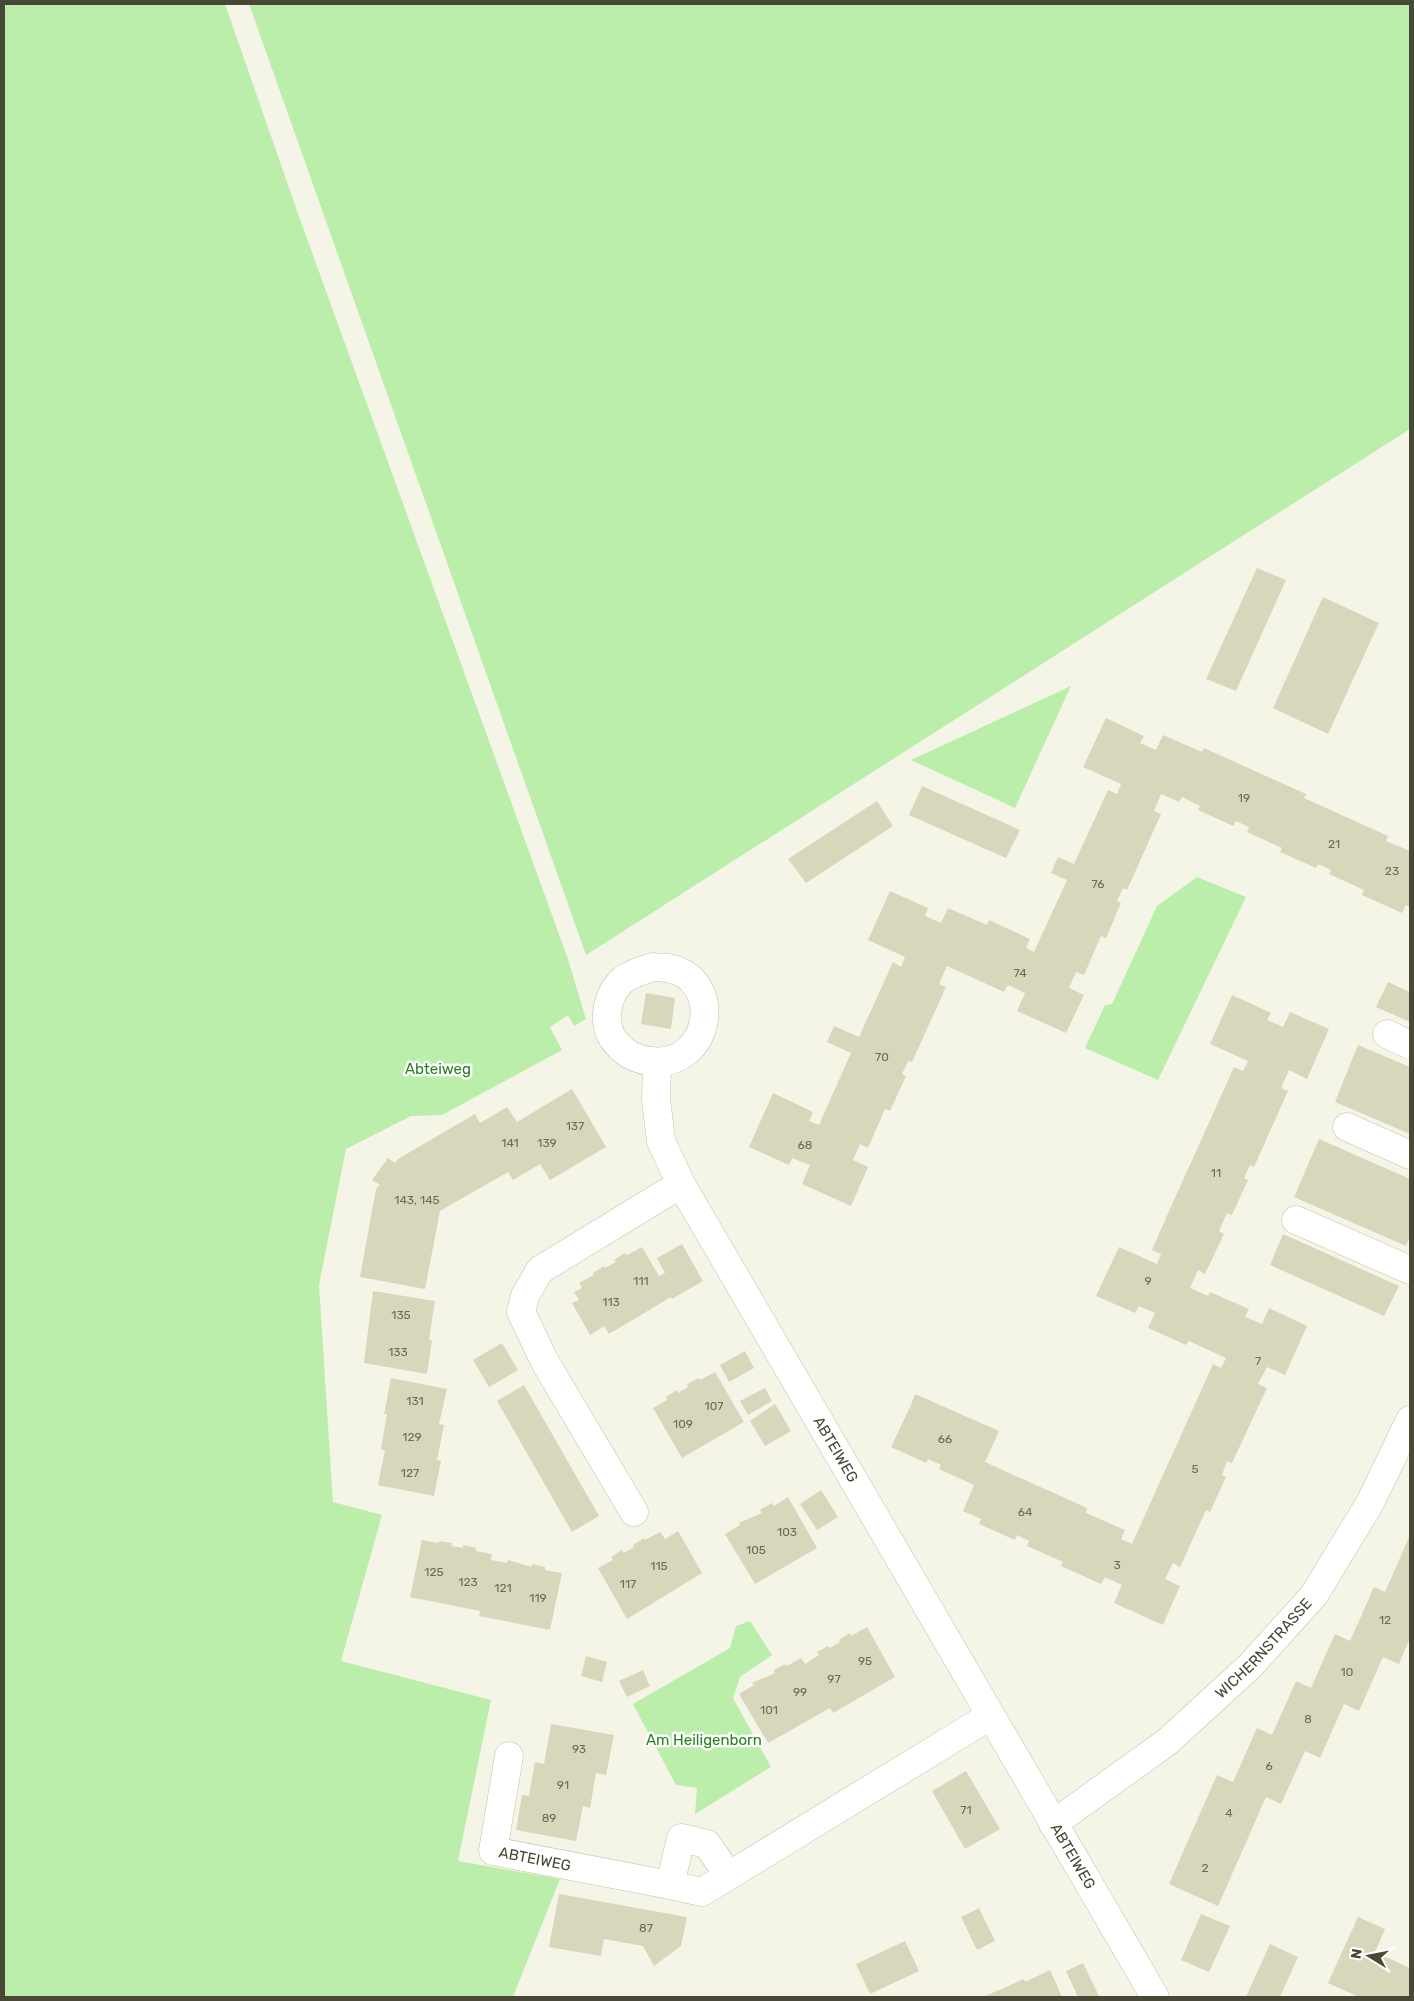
<svg xmlns="http://www.w3.org/2000/svg" width="1414" height="2001" font-family="Rubik,sans-serif">
  <style>
    .green { fill: #bbeeab }
    .building { fill: #d8d6bb }
    .lines { fill: none; stroke-linecap: round; stroke-linejoin: round }
    .minor-casing { stroke: #c2c1a8; stroke-width: 29 }
    .minor { stroke: #fff; stroke-width: 28 }
    .labels { text-anchor: middle; stroke-width: 5; stroke-linejoin: round; paint-order: stroke }
    .number-label { font-size: 12px; fill: #6d6b56 }
    .park-label { font-size: 15px; fill: #288121; stroke: #fff }
    .street-label { font-size: 15px; fill: #494735; stroke: #fff }
  </style>
  <rect width="100%" height="100%" fill="#f5f5e7"/>
  <!-- green -->
  <path class="green" d="M 4,4 L 225,4 L 301,222 L 568,959 L 586,1019 L 574,1026 L 568,1015 L 550,1027 L 562,1050 L 442,1115 L 411,1116 L 346,1149 L 319,1285 L 333,1502 L 382,1515 L 341,1661 L 491,1700 L 458,1861 L 560,1879 L 513,1997 L 4,1997 Z
    M 249,4 L 1410,4 L 1410,429 L 586,955 Z
    M 1071,686 L 1015,808 L 911,760 Z
    M 1197,877 L 1246,897 L 1158,1080 L 1085,1048 L 1105,1005 L 1112,1004 L 1157,906 Z
    M 750,1621 L 772,1655 L 740,1677 L 733,1698 L 771,1767 L 695,1814 L 697,1788 L 676,1785 L 633,1704 L 730,1648 L 736,1626 Z"/>
  <!-- building -->
  <path class="building" d="M 1257,568 L 1286,580 L 1236,691 L 1206,679 Z
    M 1323,597 L 1379,623 L 1328,734 L 1273,708 Z
    M 1106,718 L 1144,736 L 1140,743 L 1156,750 L 1163,735 L 1202,752 L 1204,748 L 1306,794 L 1304,798 L 1388,836 L 1386,841 L 1410,851 L 1410,907 L 1406,905 L 1402,913 L 1362,895 L 1364,890 L 1329,874 L 1331,870 L 1318,864 L 1316,868 L 1280,852 L 1282,848 L 1247,832 L 1249,827 L 1236,821 L 1233,826 L 1198,810 L 1200,806 L 1182,797 L 1179,802 L 1161,794 L 1154,811 L 1161,814 L 1127,890 L 1123,888 L 1117,901 L 1121,903 L 1106,938 L 1101,936 L 1084,975 L 1076,972 L 1069,988 L 1084,995 L 1066,1033 L 1017,1011 L 1025,993 L 1008,985 L 1004,992 L 947,966 L 939,984 L 946,987 L 912,1062 L 908,1061 L 902,1074 L 906,1076 L 890,1111 L 885,1109 L 868,1148 L 860,1144 L 853,1160 L 868,1167 L 851,1206 L 802,1184 L 810,1165 L 792,1158 L 789,1165 L 749,1147 L 773,1093 L 813,1112 L 809,1121 L 819,1125 L 851,1053 L 827,1042 L 834,1026 L 859,1037 L 893,962 L 901,967 L 905,957 L 868,940 L 890,891 L 928,908 L 925,916 L 941,923 L 948,908 L 987,925 L 989,920 L 1030,939 L 1026,948 L 1034,952 L 1067,880 L 1051,873 L 1058,857 L 1074,864 L 1108,790 L 1117,794 L 1121,784 L 1083,767 Z
    M 922,786 L 1020,830 L 1006,858 L 909,815 Z
    M 877,801 L 893,826 L 806,883 L 788,859 Z
    M 1388,982 L 1410,992 L 1410,1022 L 1376,1007 Z
    M 646,993 L 675,998 L 671,1029 L 641,1024 Z
    M 1232,995 L 1271,1013 L 1267,1020 L 1283,1027 L 1290,1012 L 1329,1029 L 1307,1079 L 1289,1070 L 1281,1088 L 1288,1091 L 1254,1167 L 1250,1165 L 1244,1178 L 1248,1180 L 1232,1215 L 1227,1213 L 1219,1231 L 1224,1234 L 1205,1274 L 1198,1270 L 1190,1288 L 1208,1296 L 1210,1292 L 1249,1309 L 1245,1317 L 1262,1324 L 1269,1308 L 1307,1326 L 1285,1375 L 1267,1367 L 1258,1384 L 1267,1388 L 1232,1463 L 1227,1461 L 1222,1475 L 1226,1477 L 1210,1512 L 1206,1510 L 1180,1567 L 1173,1563 L 1165,1579 L 1180,1586 L 1163,1625 L 1114,1603 L 1122,1585 L 1105,1577 L 1101,1584 L 1061,1566 L 1063,1562 L 1027,1546 L 1029,1541 L 1017,1535 L 1015,1540 L 979,1524 L 981,1519 L 963,1511 L 974,1485 L 939,1469 L 941,1465 L 928,1459 L 926,1463 L 891,1447 L 911,1405 L 915,1394 L 999,1431 L 985,1462 L 1087,1508 L 1086,1513 L 1125,1530 L 1121,1539 L 1132,1544 L 1213,1364 L 1221,1368 L 1226,1358 L 1189,1341 L 1186,1345 L 1148,1328 L 1155,1313 L 1139,1306 L 1135,1313 L 1096,1296 L 1119,1247 L 1157,1264 L 1161,1254 L 1152,1250 L 1170,1209 L 1234,1067 L 1243,1071 L 1248,1061 L 1210,1044 Z
    M 1358,1045 L 1410,1067 L 1410,1134 L 1335,1102 Z
    M 572,1089 L 606,1147 L 550,1180 L 540,1164 L 513,1180 L 508,1172 L 440,1211 L 425,1289 L 360,1277 L 376,1189 L 380,1185 L 372,1180 L 388,1158 L 395,1163 L 398,1159 L 475,1114 L 480,1123 L 507,1107 L 517,1122 Z
    M 1319,1139 L 1410,1179 L 1410,1235 L 1406,1246 L 1294,1197 Z
    M 1283,1234 L 1399,1286 L 1384,1316 L 1270,1265 Z
    M 682,1244 L 703,1281 L 672,1299 L 671,1297 L 609,1334 L 604,1326 L 590,1335 L 572,1303 L 579,1300 L 574,1292 L 582,1288 L 579,1283 L 594,1275 L 593,1273 L 604,1266 L 605,1268 L 616,1262 L 614,1260 L 625,1253 L 627,1255 L 642,1247 L 659,1276 L 665,1273 L 657,1258 Z
    M 373,1291 L 435,1301 L 429,1340 L 432,1340 L 427,1374 L 364,1363 Z
    M 502,1343 L 518,1370 L 489,1387 L 473,1360 Z
    M 745,1351 L 754,1368 L 729,1382 L 720,1365 Z
    M 715,1372 L 744,1422 L 682,1458 L 653,1408 L 667,1400 L 666,1397 L 677,1390 L 678,1393 L 688,1387 L 687,1384 L 699,1378 L 700,1380 Z
    M 391,1378 L 447,1389 L 439,1424 L 444,1425 L 437,1460 L 441,1461 L 434,1496 L 378,1485 L 385,1450 L 381,1449 L 387,1414 L 384,1414 Z
    M 524,1385 L 599,1516 L 572,1532 L 497,1401 Z
    M 765,1388 L 772,1401 L 748,1415 L 740,1401 Z
    M 775,1404 L 791,1431 L 765,1446 L 750,1421 Z
    M 821,1490 L 838,1517 L 817,1530 L 800,1504 Z
    M 788,1497 L 817,1548 L 755,1584 L 725,1534 L 740,1525 L 739,1523 L 762,1513 L 760,1510 L 772,1503 L 774,1506 Z
    M 678,1531 L 702,1573 L 627,1619 L 598,1568 L 613,1560 L 611,1557 L 622,1550 L 624,1553 L 634,1547 L 633,1545 L 644,1538 L 645,1540 L 660,1532 L 665,1539 Z
    M 1410,1535 L 1410,1638 L 1399,1664 L 1383,1657 L 1359,1711 L 1344,1704 L 1320,1758 L 1305,1751 L 1281,1804 L 1266,1797 L 1218,1906 L 1169,1884 L 1217,1775 L 1233,1782 L 1257,1728 L 1272,1735 L 1296,1681 L 1311,1688 L 1335,1634 L 1350,1641 L 1374,1587 L 1385,1592 Z
    M 422,1540 L 438,1543 L 439,1541 L 452,1543 L 451,1546 L 463,1548 L 463,1545 L 476,1548 L 476,1551 L 492,1554 L 491,1560 L 507,1563 L 508,1560 L 532,1567 L 532,1564 L 545,1567 L 545,1570 L 562,1573 L 550,1630 L 479,1616 L 480,1611 L 410,1597 Z
    M 867,1627 L 895,1677 L 833,1713 L 830,1708 L 768,1743 L 739,1694 L 754,1685 L 752,1683 L 775,1673 L 774,1670 L 785,1664 L 787,1666 L 801,1658 L 805,1664 L 819,1655 L 817,1652 L 828,1646 L 830,1648 L 840,1642 L 839,1640 L 850,1633 L 851,1636 Z
    M 586,1656 L 607,1662 L 602,1682 L 581,1676 Z
    M 643,1670 L 650,1686 L 627,1697 L 619,1681 Z
    M 551,1724 L 614,1735 L 606,1775 L 596,1773 L 590,1808 L 583,1806 L 576,1841 L 516,1830 L 522,1795 L 529,1796 L 535,1762 L 544,1764 Z
    M 966,1771 L 1000,1829 L 965,1849 L 932,1791 Z
    M 559,1894 L 687,1917 L 681,1946 L 654,1966 L 643,1946 L 604,1939 L 601,1956 L 549,1947 Z
    M 979,1908 L 995,1941 L 977,1950 L 961,1917 Z
    M 1201,1914 L 1230,1926 L 1209,1972 L 1181,1960 Z
    M 1358,1917 L 1385,1929 L 1375,1952 L 1410,1968 L 1410,1997 L 1359,1997 L 1328,1983 Z
    M 905,1941 L 919,1971 L 870,1994 L 856,1964 Z
    M 1270,1944 L 1298,1957 L 1280,1997 L 1246,1997 Z
    M 1083,1963 L 1099,1996 L 1096,1997 L 1078,1997 L 1066,1971 Z
    M 1050,1970 L 1062,1997 L 983,1997 L 1024,1979 L 1025,1982 Z"/>
  <g class="lines">
    <defs>
      <g id="minor">
        <path d="M 653,967 C 658,968 663,967 668,968 C 726,979 711,1069 650,1061 C 640,1060 630,1056 622,1049 C 617,1044 611,1038 609,1031 C 603,1013 610,990 624,979 C 633,973 643,970 653,967 Z"/>
        <path d="M 1387,1034 L 1410,1045"/>
        <path id="s1" d="M 657,1062 L 656,1099 L 661,1141 L 681,1184 L 1155,1997"/>
        <path d="M 1347,1127 L 1410,1155"/>
        <path d="M 1296,1220 L 1410,1270"/>
        <path d="M 634,1512 L 545,1362 L 521,1312 L 525,1296 L 540,1270 L 681,1184"/>
        <path id="s2" d="M 509,1756 L 493,1851 L 670,1885"/>
        <path id="s3" d="M 1053,1824 L 1167,1742 L 1250,1666 L 1314,1595 L 1370,1503 L 1410,1420"/>
        <path d="M 728,1875 L 707,1844 L 681,1838 L 670,1885 L 702,1892 L 990,1716"/>
      </g>
    </defs>
    <!-- minor casing -->
    <use href="#minor" class="minor-casing"/>
    <!-- minor -->
    <use href="#minor" class="minor"/>
  </g>
  <g class="labels">
    <!-- number labels -->
    <g class="number-label">
      <text x="1244" y="802">19</text>
      <text x="1334" y="848">21</text>
      <text x="1392" y="875">23</text>
      <text x="1098" y="888">76</text>
      <text x="1020" y="977">74</text>
      <text x="882" y="1061">70</text>
      <text x="575" y="1130">137</text>
      <text x="510" y="1147">141</text>
      <text x="547" y="1147">139</text>
      <text x="805" y="1149">68</text>
      <text x="1216" y="1177">11</text>
      <text x="417" y="1204">143, 145</text>
      <text x="641" y="1285">111</text>
      <text x="1148" y="1285">9</text>
      <text x="611" y="1306">113</text>
      <text x="401" y="1319">135</text>
      <text x="398" y="1356">133</text>
      <text x="1258" y="1365">7</text>
      <text x="415" y="1405">131</text>
      <text x="714" y="1410">107</text>
      <text x="683" y="1428">109</text>
      <text x="412" y="1441">129</text>
      <text x="945" y="1443">66</text>
      <text x="1195" y="1473">5</text>
      <text x="410" y="1477">127</text>
      <text x="1025" y="1516">64</text>
      <text x="787" y="1536">103</text>
      <text x="756" y="1554">105</text>
      <text x="1117" y="1569">3</text>
      <text x="659" y="1570">115</text>
      <text x="434" y="1576">125</text>
      <text x="468" y="1586">123</text>
      <text x="628" y="1588">117</text>
      <text x="503" y="1592">121</text>
      <text x="538" y="1602">119</text>
      <text x="1385" y="1624">12</text>
      <text x="865" y="1665">95</text>
      <text x="1347" y="1676">10</text>
      <text x="834" y="1683">97</text>
      <text x="800" y="1696">99</text>
      <text x="769" y="1714">101</text>
      <text x="1308" y="1723">8</text>
      <text x="579" y="1753">93</text>
      <text x="1269" y="1770">6</text>
      <text x="563" y="1789">91</text>
      <text x="966" y="1814">71</text>
      <text x="1229" y="1817">4</text>
      <text x="549" y="1822">89</text>
      <text x="1205" y="1872">2</text>
      <text x="646" y="1932">87</text>
    </g>
    <!-- park labels -->
    <g class="park-label">
      <text x="438" y="1074">Abteiweg</text>
      <text x="704" y="1745">Am Heiligenborn</text>
    </g>
    <!-- street labels -->
    <g class="street-label">
      <text dy="5" stroke="none"><textPath href="#s1" startOffset="434">ABTEIWEG</textPath></text>
      <text dy="5" stroke="none"><textPath href="#s3" startOffset="275">WICHERNSTRASSE</textPath></text>
      <text dy="5" stroke="none"><textPath href="#s1" startOffset="905">ABTEIWEG</textPath></text>
      <text dy="5" stroke="none"><textPath href="#s2" startOffset="139">ABTEIWEG</textPath></text>
    </g>
  </g>
  <!-- border -->
  <rect width="1414" height="2001" fill="none" stroke="#494735" stroke-width="10"/>
  <!-- north arrow -->
  <g transform="translate(1369 1956) rotate(280)" stroke="#ffffff" stroke-width="4" paint-order="stroke">
  <path d="M0-4L9 19L0 12L-9 19Z" fill="#494735"/>
  <text y="-8" font-size="14" font-weight="bold" text-anchor="middle" fill="#494735">N</text>
  </g>
</svg>
